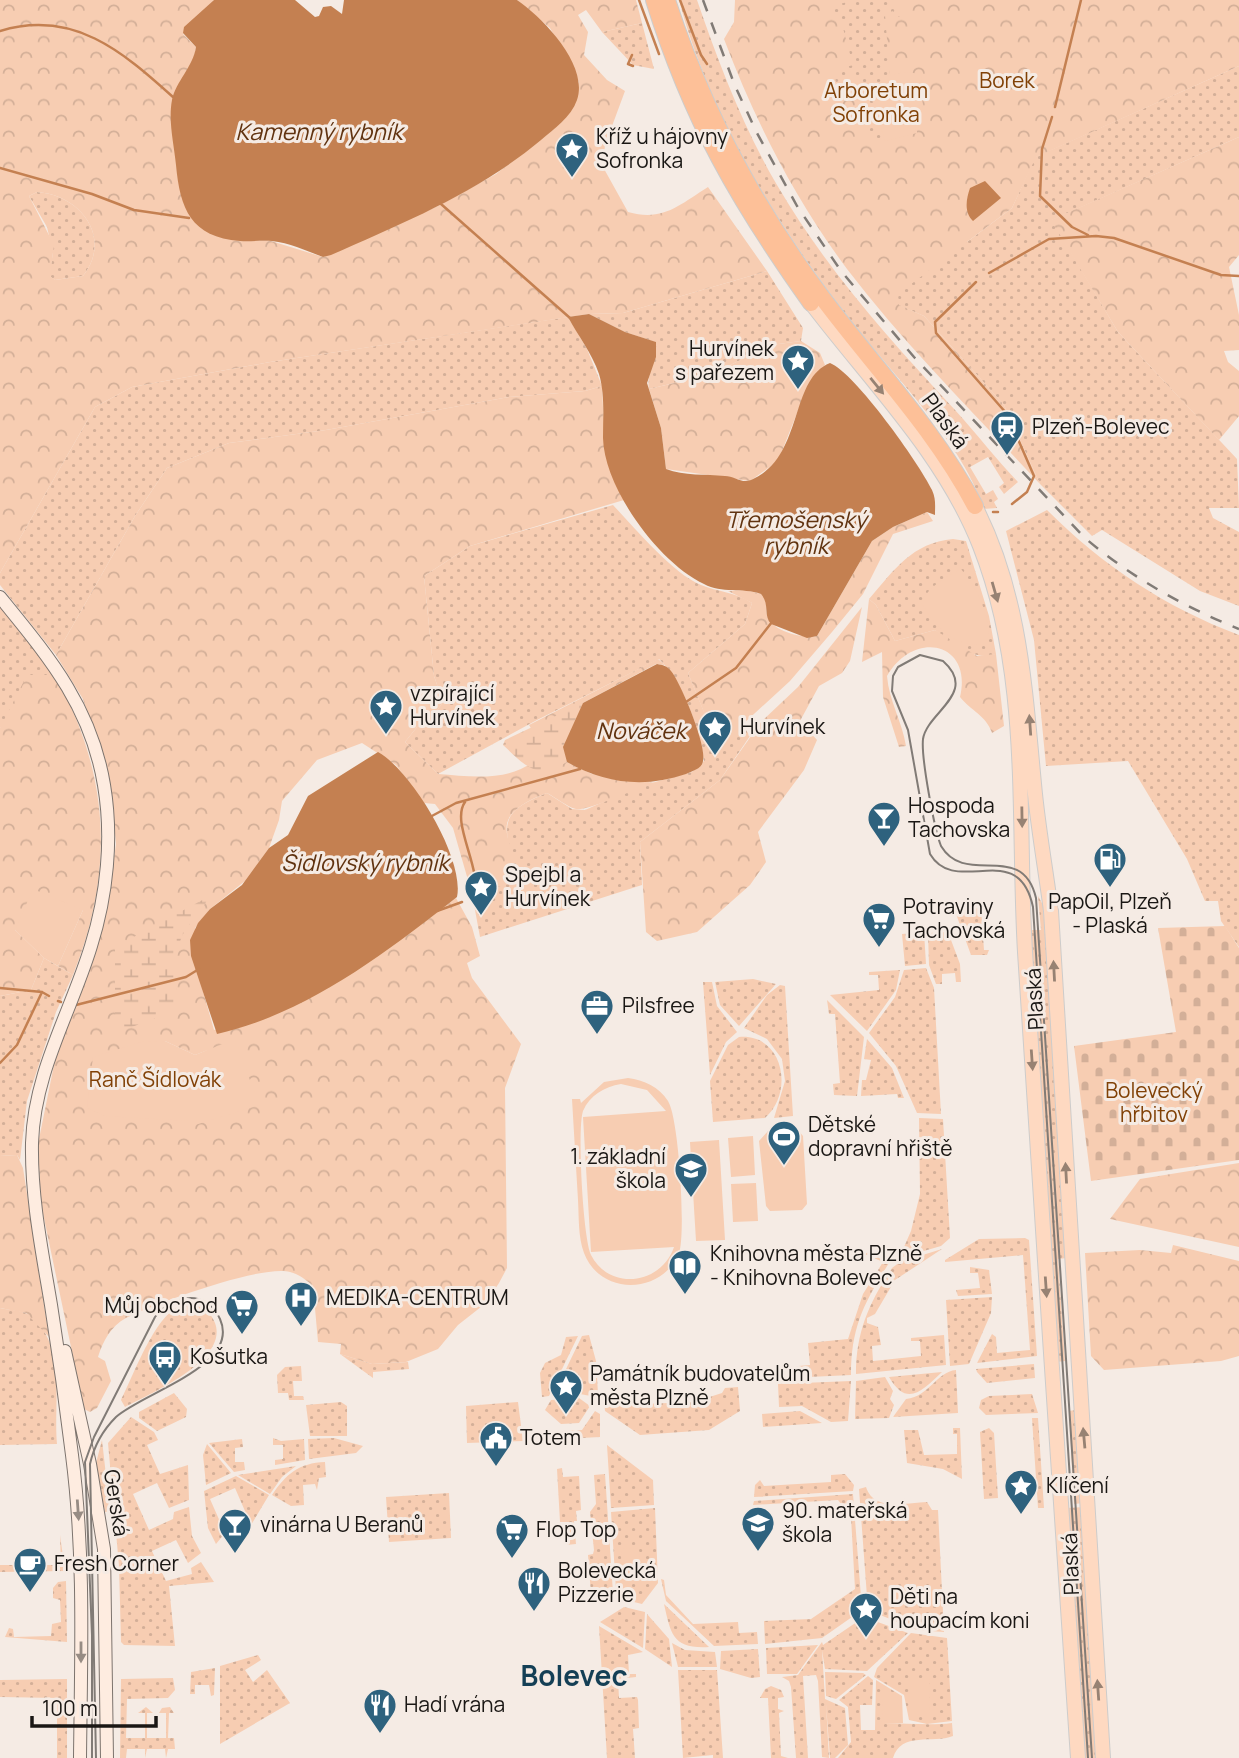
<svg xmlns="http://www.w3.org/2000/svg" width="1239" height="1758" font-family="Manrope,sans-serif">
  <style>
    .grass { fill: url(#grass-dots) }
    .forest { fill: url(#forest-crowns); fill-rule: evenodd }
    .wetland { fill: url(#wetland-marsh) }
    .cemetery { fill: url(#cemetery-stones) }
    .park { fill: #f7cdb2; fill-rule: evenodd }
    .water { fill: #c48051 }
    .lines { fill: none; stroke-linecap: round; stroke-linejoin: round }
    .stream { stroke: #c48051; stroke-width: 2.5 }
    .secondary-casing { stroke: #7c736d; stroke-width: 14 }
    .primary-casing { stroke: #cdcccb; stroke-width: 16 }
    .highway-casing { stroke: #cdcccb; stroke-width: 18 }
    .secondary { stroke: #feece0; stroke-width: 12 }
    .primary { stroke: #fed9c1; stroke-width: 14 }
    .highway { stroke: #fdc098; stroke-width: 16 }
    .tram { stroke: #817b76; stroke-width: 2 }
    .rail { stroke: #817b76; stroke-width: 2.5; stroke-dasharray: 12 12; stroke-linecap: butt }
    .oneway { fill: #978273 }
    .oneway2 { fill: #978c84 }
    .labels { text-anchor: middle; stroke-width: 6; stroke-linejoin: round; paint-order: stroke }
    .park-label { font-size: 21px; fill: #814106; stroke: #f5ebe4 }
    .poi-label { font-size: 21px; fill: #1a1714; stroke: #f5ebe4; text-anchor: start }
    .street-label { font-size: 21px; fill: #1a1714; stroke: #f5ebe4 }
    .water-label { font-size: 23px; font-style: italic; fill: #613310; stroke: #f5ebe4 }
    .district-label { font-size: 28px; font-weight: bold; fill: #143f55; stroke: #f5ebe4 }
  </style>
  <defs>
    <pattern id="grass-dots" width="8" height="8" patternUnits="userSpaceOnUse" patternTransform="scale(1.75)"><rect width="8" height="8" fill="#f7cdb2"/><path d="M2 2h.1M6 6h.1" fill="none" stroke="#d3af98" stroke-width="1.8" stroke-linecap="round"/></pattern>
    <pattern id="forest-crowns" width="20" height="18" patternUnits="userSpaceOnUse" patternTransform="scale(1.75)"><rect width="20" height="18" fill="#f7cdb2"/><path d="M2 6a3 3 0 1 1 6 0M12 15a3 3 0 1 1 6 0" fill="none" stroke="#d3af98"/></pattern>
    <pattern id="wetland-marsh" width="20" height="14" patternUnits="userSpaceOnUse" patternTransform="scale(1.75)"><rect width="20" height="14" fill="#f7cdb2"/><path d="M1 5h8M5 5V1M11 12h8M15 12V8" fill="none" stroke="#d3af98"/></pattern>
    <pattern id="cemetery-stones" width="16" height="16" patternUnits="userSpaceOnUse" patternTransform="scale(1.75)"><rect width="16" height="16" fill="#f7cdb2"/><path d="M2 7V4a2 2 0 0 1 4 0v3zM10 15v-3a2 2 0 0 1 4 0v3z" fill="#d3af98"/></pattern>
  </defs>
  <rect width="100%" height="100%" fill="#f5ebe4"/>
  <!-- grass -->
  <path class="grass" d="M 679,0 L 697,0 C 719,64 743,127 777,185 C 826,269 889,339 955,410 C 977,434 996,459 1018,482 L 1004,494 L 999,487 L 1004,483 L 988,457 L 970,467 L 986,494 L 993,490 L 998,499 L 994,502 L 997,508 L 983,509 C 967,448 891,373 852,322 C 778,228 710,117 679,0 Z
    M 741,0 L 997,0 L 967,242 L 1012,208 L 1035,157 L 1239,66 L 1239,137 L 1052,220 L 1118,332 L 1237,459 L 1239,508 L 1209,508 L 1213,518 L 1239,532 L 1239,606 L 1200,591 L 1102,530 L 1092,536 L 1040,484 L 1004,405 L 924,316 L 898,305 Z
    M 642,23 L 654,69 L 633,65 L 602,32 Z
    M 37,192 C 81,195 113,238 83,276 L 55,280 L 49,276 L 53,253 L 47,227 L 29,196 Z
    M 767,271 L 803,328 L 801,341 L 771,345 L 712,374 L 649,389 C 646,378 656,357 655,342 L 625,332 L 589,314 L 623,313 Z
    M 568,317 L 587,349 L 602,386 L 585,391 L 509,397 L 326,430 L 229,443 L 167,468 L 135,516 L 56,655 L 0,585 L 0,573 L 95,407 L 132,387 L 270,362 Z
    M 613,505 C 635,528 672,573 701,585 C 718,592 735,592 752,603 L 745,624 L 688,673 L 718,746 L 742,724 L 750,736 L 720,780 L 640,842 L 642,885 L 480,937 L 472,894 L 494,890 L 514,873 C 505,825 496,813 547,793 L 572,809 L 585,810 L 637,787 L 692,772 L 704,761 C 699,727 683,682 659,659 L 537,720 L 438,774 L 405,742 L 417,727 L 427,725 L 443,702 L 434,676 L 424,576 L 470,546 Z
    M 1047,510 C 1103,566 1165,607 1239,635 L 1239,947 L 1221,921 L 1218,901 L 1205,901 L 1187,859 L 1128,761 L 1046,766 L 1034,640 L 1006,531 Z
    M 953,539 L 966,541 L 989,616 L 996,654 C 975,662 950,643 935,630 L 895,641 L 876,605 L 869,599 C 895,569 912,543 953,539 Z
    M 0,603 L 55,675 L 0,728 Z
    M 1038,896 L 1043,905 L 1067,1258 L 1058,1259 L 1065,1361 L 1056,1362 L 1029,901 L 1032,930 L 1041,930 Z
    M 952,903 L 964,903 L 965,909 L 981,908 L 984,950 L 989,950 L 987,955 L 971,955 Z
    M 924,932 L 926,964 L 905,966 L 902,934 Z
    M 948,932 L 960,964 L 961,982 L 956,982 L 955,973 L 942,974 L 942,984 L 936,984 L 929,965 L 928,933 Z
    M 44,958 L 73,975 L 56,1012 L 27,1101 L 20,1160 L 17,1155 L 0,1156 L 0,996 L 31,990 Z
    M 926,968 L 934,988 L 941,1114 L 917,1113 L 896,1066 L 869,1033 L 895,997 L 904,970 Z
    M 900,970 L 896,990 L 867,1031 L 830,995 L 879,990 L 878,975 L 869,975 L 869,972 Z
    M 753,979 L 776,984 L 739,1026 L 720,1005 L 715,982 Z
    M 703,982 L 712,982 L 717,1006 L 737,1032 L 726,1042 L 710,1075 Z
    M 780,985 L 785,986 L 793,1116 L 774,1118 L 785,1081 L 782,1059 L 767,1039 L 744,1028 L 767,995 Z
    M 827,1000 L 864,1037 L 857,1096 L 834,1095 L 833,1084 L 840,1083 L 835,1014 L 829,1014 Z
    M 739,1037 C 783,1033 795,1092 765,1118 L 713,1122 L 710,1081 L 728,1045 Z
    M 867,1039 L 892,1068 L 904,1098 L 898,1098 L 897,1094 L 861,1096 L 862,1080 L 866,1080 L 871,1060 L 864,1059 Z
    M 919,1118 L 943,1119 L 950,1238 L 941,1246 L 903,1257 L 900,1256 L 911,1231 L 920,1194 Z
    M 1025,1238 L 1029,1240 L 1037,1356 L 977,1363 L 992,1334 L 996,1337 L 997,1353 L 1030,1350 L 1023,1255 L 945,1262 L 945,1260 L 979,1239 Z
    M 942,1249 L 895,1280 L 875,1314 L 867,1318 L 867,1323 L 878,1327 L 881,1345 L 872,1346 L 873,1361 L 921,1356 L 920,1341 L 911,1341 L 911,1338 L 944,1335 L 946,1365 L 856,1374 C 856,1332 869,1303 892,1268 L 900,1262 Z
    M 819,1252 L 869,1253 L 889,1263 C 864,1303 851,1327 851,1375 L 788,1378 L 787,1367 L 810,1365 L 808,1343 L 848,1339 L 863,1294 L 883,1262 L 867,1255 L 819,1256 Z
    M 970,1267 L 989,1270 L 992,1294 L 958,1296 L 956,1290 L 980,1288 L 978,1273 L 970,1273 Z
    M 992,1297 L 991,1313 L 969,1364 L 950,1366 L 946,1300 Z
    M 184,1304 C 197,1304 210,1309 215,1323 C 229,1360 151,1393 125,1407 L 121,1400 C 134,1375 156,1311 184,1304 Z
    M 0,1308 C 8,1310 21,1310 27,1314 C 68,1340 53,1403 57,1444 L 0,1445 Z
    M 589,1335 L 596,1361 L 598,1394 L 596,1397 L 580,1394 L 553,1396 L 582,1336 Z
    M 578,1336 L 549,1396 L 542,1397 L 540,1373 L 545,1363 L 561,1355 L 566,1337 Z
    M 340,1354 L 372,1364 L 408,1362 L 409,1369 L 373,1372 L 373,1378 Z
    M 1034,1364 L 1035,1378 L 987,1383 L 977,1372 L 976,1369 Z
    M 301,1366 L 302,1381 L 293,1381 L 294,1396 L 303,1396 L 304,1400 L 289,1400 L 288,1393 L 278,1393 L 277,1375 L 285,1367 Z
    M 956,1370 L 958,1413 L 893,1417 L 906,1399 C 930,1396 936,1372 956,1370 Z
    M 942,1372 C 922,1391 907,1408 889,1377 Z
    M 885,1377 L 893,1391 L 890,1399 L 894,1405 L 889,1418 L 855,1419 L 856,1381 Z
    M 851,1381 L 848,1421 L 831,1422 L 802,1406 L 779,1407 L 778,1384 Z
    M 738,1387 L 740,1411 L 709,1430 L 640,1435 L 605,1411 L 604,1400 L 643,1404 L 694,1402 L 722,1393 L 725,1388 Z
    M 174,1393 L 187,1409 L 186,1417 L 157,1431 L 139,1418 L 139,1412 Z
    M 1032,1394 L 1038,1413 L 986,1415 L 979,1408 L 981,1400 L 989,1396 Z
    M 579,1398 L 590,1406 L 579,1423 L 561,1424 L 545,1410 L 551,1400 Z
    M 341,1402 L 347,1406 L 347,1436 L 310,1436 L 306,1405 Z
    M 518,1402 L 523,1441 L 467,1443 L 466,1406 Z
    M 1075,1410 L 1084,1503 L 1074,1504 L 1069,1411 Z
    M 595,1411 L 600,1414 L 600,1437 L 562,1439 L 562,1431 L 582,1430 Z
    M 800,1411 L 822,1423 L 763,1427 L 762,1414 Z
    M 131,1417 L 154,1432 L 158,1440 L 147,1445 L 160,1474 L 188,1465 L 189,1500 L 169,1508 L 157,1483 L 133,1494 L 149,1530 L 173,1519 L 174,1512 L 189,1507 L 192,1536 L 201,1553 L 188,1563 L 176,1540 L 152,1551 L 166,1581 L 192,1574 L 191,1568 L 201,1562 L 214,1582 L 169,1586 L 175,1646 L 124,1645 L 121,1642 L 119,1566 L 108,1443 Z
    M 1032,1418 L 1038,1418 L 1044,1508 L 1038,1508 Z
    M 953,1428 L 960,1428 L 962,1479 L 943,1469 L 907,1463 L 904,1430 L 918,1430 L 924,1455 L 957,1454 L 957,1434 L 953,1434 Z
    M 989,1428 L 994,1433 L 998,1498 L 984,1499 L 980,1432 Z
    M 273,1438 L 281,1441 L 304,1439 L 305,1460 L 275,1465 L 275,1460 L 283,1459 L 283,1445 L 273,1445 Z
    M 334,1438 L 363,1446 L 356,1453 L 309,1459 L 308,1439 Z
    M 242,1439 L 243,1447 L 235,1448 L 235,1462 L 244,1462 L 245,1470 L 234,1472 L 209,1443 Z
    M 102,1440 L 110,1511 L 105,1512 L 96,1463 Z
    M 207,1444 L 231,1473 L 206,1485 L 203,1455 Z
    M 607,1445 L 653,1480 L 654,1505 L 611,1508 Z
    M 325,1462 L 326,1477 L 319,1478 L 317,1490 L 315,1484 L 303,1485 L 304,1505 L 291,1506 L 272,1495 C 286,1474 299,1463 325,1462 Z
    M 296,1466 L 282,1477 L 270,1494 L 238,1475 Z
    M 562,1468 L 563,1477 L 579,1476 L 581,1510 L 576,1511 L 577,1521 L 574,1521 L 576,1544 L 566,1545 L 565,1522 L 560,1522 L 557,1469 Z
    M 605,1474 L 613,1593 L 591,1594 L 588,1555 L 593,1554 L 594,1550 L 590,1512 L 596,1504 L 594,1475 Z
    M 845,1474 L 854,1485 L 853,1491 L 754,1497 L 755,1485 L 760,1480 L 764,1486 L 831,1482 L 831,1475 Z
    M 236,1476 L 269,1495 L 251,1525 L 238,1532 L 233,1531 L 233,1525 L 248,1518 L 235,1488 L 210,1499 L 225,1533 L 216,1544 L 208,1528 L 204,1491 Z
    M 866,1487 C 874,1512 906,1503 927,1502 L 932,1510 L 938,1510 L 944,1632 L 917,1630 L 868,1610 L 859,1489 Z
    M 449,1493 L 451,1538 L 389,1542 L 386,1497 Z
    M 853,1494 L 862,1610 L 822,1638 L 765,1644 L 764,1621 L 811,1619 L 855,1589 L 851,1517 L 838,1500 L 753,1505 L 754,1501 Z
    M 1085,1507 L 1098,1758 L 1082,1758 L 1066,1508 Z
    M 655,1508 L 658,1583 L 642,1604 L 626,1600 L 616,1590 L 611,1512 Z
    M 60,1535 L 65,1571 L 0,1572 L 0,1565 L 61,1565 Z
    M 661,1579 L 664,1580 L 666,1595 L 693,1624 L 738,1622 L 739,1633 L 757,1632 L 758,1644 L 714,1646 L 666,1601 Z
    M 66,1581 L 67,1642 L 5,1637 L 9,1628 L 13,1629 L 14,1637 L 51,1636 L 52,1624 L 61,1622 L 60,1600 L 53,1598 L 53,1588 L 58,1582 Z
    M 664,1604 L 709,1647 C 673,1649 671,1635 664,1604 Z
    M 624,1607 L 645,1612 L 643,1648 L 600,1622 Z
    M 647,1614 L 669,1639 L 672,1667 L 645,1649 Z
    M 864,1617 L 908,1633 L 867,1671 L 825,1669 L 822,1650 L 825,1699 L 845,1708 L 848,1745 L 835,1758 L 830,1758 L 826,1704 L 829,1758 L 822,1757 L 818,1681 L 816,1675 L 803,1676 L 808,1758 L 796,1758 L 791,1687 L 789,1681 L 782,1677 L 798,1675 L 822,1642 L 823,1645 Z
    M 599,1626 L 643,1652 L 628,1655 L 629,1674 L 636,1674 L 636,1677 L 618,1679 L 619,1698 L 637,1697 L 638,1700 L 639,1728 L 633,1729 L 635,1758 L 607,1758 Z
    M 911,1633 L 947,1638 L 952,1721 L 927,1724 L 909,1720 L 904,1695 L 874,1677 L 877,1668 Z
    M 672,1643 L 685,1650 L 715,1652 L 717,1667 L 678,1667 Z
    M 818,1645 L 797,1674 L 767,1674 L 766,1648 Z
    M 758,1649 L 760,1677 L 751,1678 L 720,1669 L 721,1651 Z
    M 258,1655 L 261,1660 L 245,1670 L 253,1682 L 267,1670 L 290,1703 L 220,1744 L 220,1666 Z
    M 215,1668 L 214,1695 L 211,1696 L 209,1685 L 195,1685 L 195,1694 L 190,1694 L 191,1672 Z
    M 678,1670 L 717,1670 L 723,1758 L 713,1758 L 713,1755 L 683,1758 Z
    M 825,1672 L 863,1673 L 866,1675 L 836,1699 L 826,1696 Z
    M 868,1676 L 873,1680 L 872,1705 L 860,1705 L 861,1730 L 875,1730 L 876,1680 L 902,1696 L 883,1696 L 883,1723 C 907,1723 929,1726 952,1723 L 953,1736 C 933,1744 901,1731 893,1758 L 838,1758 L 851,1742 L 848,1707 L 839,1700 Z
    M 173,1678 L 175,1690 L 168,1698 L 127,1699 L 126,1738 L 145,1738 L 145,1713 L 138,1713 L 146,1707 L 153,1713 L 147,1713 L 147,1738 L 166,1738 L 166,1713 L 159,1713 L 162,1708 L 170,1707 L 174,1713 L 169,1713 L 168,1738 L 174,1738 L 175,1749 L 168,1749 L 166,1758 L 165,1749 L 147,1749 L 145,1758 L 145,1749 L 127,1749 L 126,1758 L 120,1758 L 121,1679 Z
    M 67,1679 L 67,1758 L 57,1758 L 57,1698 L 0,1697 L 0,1680 Z
    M 771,1686 L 781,1690 L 784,1697 L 778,1698 L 778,1709 L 784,1711 L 779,1713 L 781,1756 L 788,1758 L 771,1758 L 768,1698 L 760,1698 L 765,1689 Z"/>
  <!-- forest -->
  <path class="forest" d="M 0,0 L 214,0 L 183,34 L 196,47 L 194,59 L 187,70 L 239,241 L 271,241 L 323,257 L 438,206 L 496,174 L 555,128 L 579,82 L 550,28 L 517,0 L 636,0 L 642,23 L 602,32 L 586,10 L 578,15 L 588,32 L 584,55 L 607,80 L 625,91 L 605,145 L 603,167 L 628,212 C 663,222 679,205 708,187 L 767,271 L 623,313 L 589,314 L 270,362 L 132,387 L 95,407 L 0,573 ZM 37,192 C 81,195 113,238 83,276 L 55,280 L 50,276 L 54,245 L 29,196 Z
    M 735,0 L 855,0 L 832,6 L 828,15 L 840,17 L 853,65 L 833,71 L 836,82 L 853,78 L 870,138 L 891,142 L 917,114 L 923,113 L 905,73 L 890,75 L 885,15 L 893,11 L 896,18 L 906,13 L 893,0 L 1239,0 L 1239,66 L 1036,157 L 1012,208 L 898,294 L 899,305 L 924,316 L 1004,405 L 1040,484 C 975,414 905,345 847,269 C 795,199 755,121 724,39 L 734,22 Z
    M 1239,137 L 1239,255 L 1229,267 L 1239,315 L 1239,350 L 1224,351 L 1228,362 L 1239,371 L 1239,416 L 1219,440 L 1118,332 L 1051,220 Z
    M 801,341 L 820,353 L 825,365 L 807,388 L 778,461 L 750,481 L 666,469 L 661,428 L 649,389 L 712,374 L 771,345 Z
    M 602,386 C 604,427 604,463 624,500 L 470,546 L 424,576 L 434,676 L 443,702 L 427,725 L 417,727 L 405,742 L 438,774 C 477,777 517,783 545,751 L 529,725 L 658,659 L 665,665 L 656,664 L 583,703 L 567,762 L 592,774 L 655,783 C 638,787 586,812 576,809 C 567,807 555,797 547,793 C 472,822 528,843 509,884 L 472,894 L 453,828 L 435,804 L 424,803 L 396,765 L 362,743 L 317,760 L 282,801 L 279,820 L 269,848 L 245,881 L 210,909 L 195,928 L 197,970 L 214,1030 C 311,1012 378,955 456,898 L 472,927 L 480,956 L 467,963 L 472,978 L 521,1044 L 505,1088 L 507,1268 L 499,1283 L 486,1303 L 458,1325 L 438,1349 L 406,1362 L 372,1364 L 340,1354 L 341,1344 L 318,1342 L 313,1286 C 306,1280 299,1274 290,1272 C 262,1264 154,1304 126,1318 C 111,1326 103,1341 98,1357 L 105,1361 L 111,1381 L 97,1408 L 90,1412 L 84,1409 L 41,1204 L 38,1144 L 57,1050 L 96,951 L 107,907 L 116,844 L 111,792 L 100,750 L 83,699 L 56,655 L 135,516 L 167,468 L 229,443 L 326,430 L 509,397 L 585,391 ZM 165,1041 L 195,1055 L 208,1050 L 87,1108 Z
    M 927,512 L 933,521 L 893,534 L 863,594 L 832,632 L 790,681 L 718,747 L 688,673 L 745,624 L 752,603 L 728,591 L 746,590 L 761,594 C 769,602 765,605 767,615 C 770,631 804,639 817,636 L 872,541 L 893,527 Z
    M 869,599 L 876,605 L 895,641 L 935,630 L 977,656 L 996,654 L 1004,726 L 992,733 C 986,715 971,711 960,697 C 973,642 914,629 887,676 C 889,701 902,721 906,746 L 899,747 L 883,697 L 882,652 L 862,662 Z
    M 862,607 L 850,661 L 842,673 L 819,686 L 800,721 L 817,740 L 804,770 L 758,832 L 766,862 L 750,885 L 697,932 L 657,941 L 646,932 L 640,842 L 720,780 L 761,722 L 798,687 Z
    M 27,675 L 55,675 C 110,774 115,871 73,975 L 58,966 L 83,910 L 15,930 L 44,958 L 31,990 L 0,996 L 0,728 Z
    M 17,1155 L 23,1168 L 49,1337 L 26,1313 L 0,1308 L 0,1156 Z
    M 1239,1163 L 1239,1247 L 1110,1219 L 1140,1179 Z
    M 1173,1245 L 1239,1261 L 1239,1356 L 1221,1361 L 1104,1370 L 1091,1356 L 1085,1253 L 1140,1250 L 1171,1253 Z"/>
  <!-- wetland -->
  <path class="wetland" d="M 583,703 L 563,747 L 567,762 C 536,780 527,767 503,745 L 505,740 Z
    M 208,897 C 203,911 194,917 186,929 C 171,952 176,984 178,1010 L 118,1032 L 115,1014 L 115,947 Z"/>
  <!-- cemetery -->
  <path class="cemetery" d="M 1225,926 L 1239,948 L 1239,1160 L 1091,1181 L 1074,1046 L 1176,1032 L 1158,928 Z"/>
  <!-- park -->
  <path class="park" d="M 905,72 L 921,74 L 923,113 L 917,115 L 917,133 L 885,141 L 868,87 L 890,81 L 890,75 Z
    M 961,569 C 977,589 990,613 988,639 L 983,644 C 955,649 933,624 921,602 C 929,587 946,576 961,569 Z
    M 33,889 L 83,910 L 58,966 L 44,958 L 15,930 Z
    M 235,1039 L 259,1105 L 195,1125 L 189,1121 L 105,1116 L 87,1108 L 93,1057 L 141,1042 L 165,1041 L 195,1055 Z
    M 628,1078 C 644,1080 659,1087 668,1101 C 679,1118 686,1234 679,1253 C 662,1295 600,1296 584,1253 C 578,1237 579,1217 578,1200 C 576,1167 574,1133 572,1099 L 580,1099 L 581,1103 L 604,1082 ZM 621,1084 L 647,1090 L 666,1111 L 583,1117 L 591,1252 L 674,1247 C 662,1284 610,1292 591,1255 C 583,1239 577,1128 583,1111 C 590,1095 604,1087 621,1084 Z
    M 796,1128 L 803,1136 L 807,1204 L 802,1210 L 770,1211 L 766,1206 L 759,1141 L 768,1131 Z
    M 753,1136 L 755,1175 L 731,1177 L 728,1138 Z
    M 719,1140 L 725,1240 L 696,1241 L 690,1142 Z
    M 756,1183 L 758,1221 L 733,1222 L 731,1184 Z
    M 639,1548 L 641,1578 L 622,1580 L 621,1549 Z
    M 910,1678 L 929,1678 L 930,1713 L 910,1713 Z
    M 882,1696 L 902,1696 L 903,1723 L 883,1723 Z"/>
  <!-- water -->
  <path class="water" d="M 214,0 L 295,0 L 315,17 L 319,16 L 323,7 L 331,6 L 342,14 L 344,0 L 517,0 C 543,18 589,65 577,100 C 571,117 554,129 541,140 C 479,192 405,222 331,255 L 323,257 C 307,251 290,243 272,241 C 261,240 250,242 240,241 C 191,237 180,209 176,165 C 174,144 168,121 172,100 C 176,81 193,67 196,47 L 183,33 L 184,27 Z
    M 985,181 L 1001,198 L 973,221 C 964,212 966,200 970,188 Z
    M 589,314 L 625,332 L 656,342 L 656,357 L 647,383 L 661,428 L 666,469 C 684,476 706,474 725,476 C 734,476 742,484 751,480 C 804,458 789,379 830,363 C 855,373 919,463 932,490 C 936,499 935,505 935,515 L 927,512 L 893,527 L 872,541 L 817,636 L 807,638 L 771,624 C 763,615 770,604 761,594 C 742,587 722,594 704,584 C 659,563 604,488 603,438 C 603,417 605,394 599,374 C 592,353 578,336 568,317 Z
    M 657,664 C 663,665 667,666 671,671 C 681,683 707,746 703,761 C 702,769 692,771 686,774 C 646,788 605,784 567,762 L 563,747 L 583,703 Z
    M 378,752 C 412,771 465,859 457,897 C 386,953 306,1014 217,1034 L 191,956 L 190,940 L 198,923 L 210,909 L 242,885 L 269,848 L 288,835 L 308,796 Z"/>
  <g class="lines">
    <!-- stream -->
    <path class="stream" d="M 639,0 L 659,54
      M 680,0 L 701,55 L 707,64
      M 0,31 C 73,9 122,51 173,97
      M 632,55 L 628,64 L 633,66
      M 1055,107 L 1081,0
      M 1052,117 L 1042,149 L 1040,196 L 1072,227 L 1088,235
      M 0,168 L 92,194 L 134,210 L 189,218
      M 441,204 L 570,318
      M 989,273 L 1049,239 L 1096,236 L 1114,238 L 1221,275 L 1239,276
      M 976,282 L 935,322 L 936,333 L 1007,414 L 1034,476 L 1027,492 L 1012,504
      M 993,512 L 998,512
      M 686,702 L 736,668 L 772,622
      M 465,802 C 450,823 483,869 474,897
      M 430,817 L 456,803 L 580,769
      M 437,911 L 462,902
      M 0,988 L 42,992 L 49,996
      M 58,1001 L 61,1002
      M 76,1005 L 186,977 L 199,969
      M 0,1063 L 17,1045 L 42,992"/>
    <defs>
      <path id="secondary" d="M 0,597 C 48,656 91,706 104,785 C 113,838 107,895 91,946 C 71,1012 34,1072 32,1143 C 31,1198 42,1251 51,1305 C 59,1355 66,1405 72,1455 C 85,1555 81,1657 80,1758
        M 65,1351 L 90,1464 L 104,1549 L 107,1758"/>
      <path id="primary" d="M 811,303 C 870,381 944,454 980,546 C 1031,676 1017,816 1025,952 C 1042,1221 1060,1489 1078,1758
        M 975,506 C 1022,598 1025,694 1035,794 C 1039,833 1046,872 1051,911 L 1103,1758"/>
      <path id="highway" d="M 654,0 C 691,119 739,202 811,303
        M 667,0 C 702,109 753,205 821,296 C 873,366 934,428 975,506"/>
    </defs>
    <!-- secondary casing -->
    <use href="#secondary" class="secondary-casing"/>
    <!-- primary casing -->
    <use href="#primary" class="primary-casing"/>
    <!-- highway casing -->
    <use href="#highway" class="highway-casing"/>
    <!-- secondary -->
    <use href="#secondary" class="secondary"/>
    <!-- primary -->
    <use href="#primary" class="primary"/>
    <!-- highway -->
    <use href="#highway" class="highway"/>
    <!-- tram -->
    <path class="tram" d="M 92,1758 L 92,1635 L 85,1462 L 94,1437 L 155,1317 C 172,1295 206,1288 220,1319 C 241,1366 144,1392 116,1417 C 103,1430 94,1446 90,1464 L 96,1758
      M 1088,1758 L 1033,907 C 1018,837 956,898 930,854 L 908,730 L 892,691 L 893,676 L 898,667 L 920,655 L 943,661 C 979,693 927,712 923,739 C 921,757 934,828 941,846 C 966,888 1022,839 1036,898 L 1092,1758"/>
    <!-- rail -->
    <path class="rail" d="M 703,0 L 735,86 L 757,133 L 797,206 L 841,271 L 914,357 L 1085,538 C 1131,577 1182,606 1239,629"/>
  </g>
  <!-- one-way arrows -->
  <defs><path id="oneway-solid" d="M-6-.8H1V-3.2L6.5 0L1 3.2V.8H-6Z" transform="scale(1.75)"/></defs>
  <g class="oneway">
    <use href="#oneway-solid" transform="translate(877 386) rotate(51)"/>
    <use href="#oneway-solid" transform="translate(995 592) rotate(74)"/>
    <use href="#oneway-solid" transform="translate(1030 725) rotate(-94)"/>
    <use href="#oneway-solid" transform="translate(1022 817) rotate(89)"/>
    <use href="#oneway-solid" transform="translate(1054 971) rotate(-93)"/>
    <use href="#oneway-solid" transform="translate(1032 1060) rotate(86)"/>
    <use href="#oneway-solid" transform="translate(1066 1173) rotate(-93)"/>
    <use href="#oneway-solid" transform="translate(1046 1287) rotate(86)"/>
    <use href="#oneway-solid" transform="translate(1084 1438) rotate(-95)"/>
    <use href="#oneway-solid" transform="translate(1098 1690) rotate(-94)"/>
  </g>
  <g class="oneway2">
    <use href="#oneway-solid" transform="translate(78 1510) rotate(86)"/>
    <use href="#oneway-solid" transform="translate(81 1652) rotate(90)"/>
  </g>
  <!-- icons -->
  <defs>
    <symbol id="sight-pin" viewBox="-11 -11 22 30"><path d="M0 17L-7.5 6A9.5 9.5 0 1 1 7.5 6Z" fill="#2e627e" stroke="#f5ebe4"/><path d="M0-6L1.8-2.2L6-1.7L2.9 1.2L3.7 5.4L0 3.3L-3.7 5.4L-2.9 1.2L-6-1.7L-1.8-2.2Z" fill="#fff"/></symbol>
    <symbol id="station-pin" viewBox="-11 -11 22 30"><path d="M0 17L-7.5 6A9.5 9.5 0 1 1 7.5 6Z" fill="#2e627e" stroke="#f5ebe4"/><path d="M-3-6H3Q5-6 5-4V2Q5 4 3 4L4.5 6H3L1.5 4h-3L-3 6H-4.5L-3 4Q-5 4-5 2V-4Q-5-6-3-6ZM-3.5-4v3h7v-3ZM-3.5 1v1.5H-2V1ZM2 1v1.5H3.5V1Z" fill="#fff"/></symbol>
    <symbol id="bar-pin" viewBox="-11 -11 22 30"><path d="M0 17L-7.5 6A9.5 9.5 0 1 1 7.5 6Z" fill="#2e627e" stroke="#f5ebe4"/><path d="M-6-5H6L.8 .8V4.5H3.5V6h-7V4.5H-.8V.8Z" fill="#fff"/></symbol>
    <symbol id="fuel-pin" viewBox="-11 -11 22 30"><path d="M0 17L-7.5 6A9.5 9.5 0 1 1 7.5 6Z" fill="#2e627e" stroke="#f5ebe4"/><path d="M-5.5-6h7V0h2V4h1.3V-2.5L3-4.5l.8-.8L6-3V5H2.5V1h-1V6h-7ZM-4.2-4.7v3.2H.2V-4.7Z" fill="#fff"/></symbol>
    <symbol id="supermarket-pin" viewBox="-11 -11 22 30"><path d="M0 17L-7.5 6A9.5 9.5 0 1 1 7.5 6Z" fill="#2e627e" stroke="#f5ebe4"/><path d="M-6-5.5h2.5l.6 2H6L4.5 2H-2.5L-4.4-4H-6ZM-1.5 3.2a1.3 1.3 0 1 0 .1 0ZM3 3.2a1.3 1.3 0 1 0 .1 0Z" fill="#fff"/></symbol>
    <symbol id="office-pin" viewBox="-11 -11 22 30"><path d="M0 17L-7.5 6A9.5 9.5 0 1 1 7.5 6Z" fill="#2e627e" stroke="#f5ebe4"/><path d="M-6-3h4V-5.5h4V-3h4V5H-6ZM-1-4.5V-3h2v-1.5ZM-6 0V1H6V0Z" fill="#fff"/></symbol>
    <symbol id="stadium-pin" viewBox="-11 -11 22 30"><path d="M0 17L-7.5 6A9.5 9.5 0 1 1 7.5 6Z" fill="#2e627e" stroke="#f5ebe4"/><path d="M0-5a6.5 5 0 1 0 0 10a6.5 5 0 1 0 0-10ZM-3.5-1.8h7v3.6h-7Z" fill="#fff"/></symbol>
    <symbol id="school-pin" viewBox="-11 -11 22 30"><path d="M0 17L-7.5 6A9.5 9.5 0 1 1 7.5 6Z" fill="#2e627e" stroke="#f5ebe4"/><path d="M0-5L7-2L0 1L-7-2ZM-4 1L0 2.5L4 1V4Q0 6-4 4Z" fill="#fff"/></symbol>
    <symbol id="library-pin" viewBox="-11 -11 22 30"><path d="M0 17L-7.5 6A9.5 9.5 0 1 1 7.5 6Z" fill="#2e627e" stroke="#f5ebe4"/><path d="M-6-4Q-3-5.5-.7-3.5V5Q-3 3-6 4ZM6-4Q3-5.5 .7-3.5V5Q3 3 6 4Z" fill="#fff"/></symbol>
    <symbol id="hospital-pin" viewBox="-11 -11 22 30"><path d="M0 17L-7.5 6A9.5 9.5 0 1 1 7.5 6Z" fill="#2e627e" stroke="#f5ebe4"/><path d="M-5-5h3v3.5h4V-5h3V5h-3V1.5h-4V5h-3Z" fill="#fff"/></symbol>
    <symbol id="bus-pin" viewBox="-11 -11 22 30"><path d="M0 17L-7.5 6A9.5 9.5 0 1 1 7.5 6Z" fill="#2e627e" stroke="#f5ebe4"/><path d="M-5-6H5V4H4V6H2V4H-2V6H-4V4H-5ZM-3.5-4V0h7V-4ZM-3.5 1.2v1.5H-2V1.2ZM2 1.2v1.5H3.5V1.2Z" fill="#fff"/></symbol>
    <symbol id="civic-pin" viewBox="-11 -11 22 30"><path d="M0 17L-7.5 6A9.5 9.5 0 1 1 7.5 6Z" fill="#2e627e" stroke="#f5ebe4"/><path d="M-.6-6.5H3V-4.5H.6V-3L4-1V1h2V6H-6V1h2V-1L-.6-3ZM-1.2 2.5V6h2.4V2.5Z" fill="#fff"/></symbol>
    <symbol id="cafe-pin" viewBox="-11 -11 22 30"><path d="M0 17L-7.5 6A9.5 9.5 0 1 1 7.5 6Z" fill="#2e627e" stroke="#f5ebe4"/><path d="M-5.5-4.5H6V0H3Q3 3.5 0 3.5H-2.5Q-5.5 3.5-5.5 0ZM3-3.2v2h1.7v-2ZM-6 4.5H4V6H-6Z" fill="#fff"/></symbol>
    <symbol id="restaurant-pin" viewBox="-11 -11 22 30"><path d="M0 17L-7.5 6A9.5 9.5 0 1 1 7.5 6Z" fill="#2e627e" stroke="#f5ebe4"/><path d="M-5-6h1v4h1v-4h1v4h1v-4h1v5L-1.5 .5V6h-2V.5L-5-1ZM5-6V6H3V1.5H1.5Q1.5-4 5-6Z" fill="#fff"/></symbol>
  </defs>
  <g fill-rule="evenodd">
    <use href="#sight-pin" x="553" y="130" width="38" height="52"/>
    <use href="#sight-pin" x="779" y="342" width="38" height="52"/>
    <use href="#station-pin" x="988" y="408" width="38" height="52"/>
    <use href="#sight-pin" x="367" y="687" width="38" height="52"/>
    <use href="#sight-pin" x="696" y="708" width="38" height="52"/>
    <use href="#bar-pin" x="865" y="799" width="38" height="52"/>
    <use href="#fuel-pin" x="1091" y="840" width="38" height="52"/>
    <use href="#sight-pin" x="462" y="868" width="38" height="52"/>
    <use href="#supermarket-pin" x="860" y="900" width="38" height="52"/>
    <use href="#office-pin" x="578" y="987" width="38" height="52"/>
    <use href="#stadium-pin" x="765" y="1118" width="38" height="52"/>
    <use href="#school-pin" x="672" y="1150" width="38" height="52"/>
    <use href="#library-pin" x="666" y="1247" width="38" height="52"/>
    <use href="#hospital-pin" x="282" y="1279" width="38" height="52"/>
    <use href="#supermarket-pin" x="223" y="1287" width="38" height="52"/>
    <use href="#bus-pin" x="146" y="1338" width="38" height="52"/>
    <use href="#sight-pin" x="547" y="1367" width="38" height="52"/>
    <use href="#civic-pin" x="477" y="1419" width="38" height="52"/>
    <use href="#sight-pin" x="1002" y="1467" width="38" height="52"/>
    <use href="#school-pin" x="739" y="1504" width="38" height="52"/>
    <use href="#bar-pin" x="216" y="1506" width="38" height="52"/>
    <use href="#supermarket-pin" x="493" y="1511" width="38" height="52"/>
    <use href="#cafe-pin" x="11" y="1545" width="38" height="52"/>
    <use href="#restaurant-pin" x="515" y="1564" width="38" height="52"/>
    <use href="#sight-pin" x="847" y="1590" width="38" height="52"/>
    <use href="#restaurant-pin" x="361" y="1686" width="38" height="52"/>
  </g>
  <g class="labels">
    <!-- park labels -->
    <g class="park-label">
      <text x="1007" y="88">Borek</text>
      <text x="876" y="98">Arboretum<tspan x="876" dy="24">Sofronka</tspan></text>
      <text x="155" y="1087">Ranč Šídlovák</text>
      <text x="1154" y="1098">Bolevecký<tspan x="1154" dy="24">hřbitov</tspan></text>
    </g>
    <!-- poi labels -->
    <g class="poi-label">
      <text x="596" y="144">Kříž u hájovny<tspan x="596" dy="24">Sofronka</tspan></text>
      <text x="774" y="356" text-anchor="end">Hurvínek<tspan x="774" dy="24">s pařezem</tspan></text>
      <text x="1032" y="434">Plzeň-Bolevec</text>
      <text x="410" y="701">vzpírající<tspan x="410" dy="24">Hurvínek</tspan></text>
      <text x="740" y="734">Hurvínek</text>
      <text x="908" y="813">Hospoda<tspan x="908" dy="24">Tachovska</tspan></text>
      <text x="505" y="882">Spejbl a<tspan x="505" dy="24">Hurvínek</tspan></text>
      <text x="1110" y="909" text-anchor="middle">PapOil, Plzeň<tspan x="1110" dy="24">- Plaská</tspan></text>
      <text x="903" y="914">Potraviny<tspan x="903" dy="24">Tachovská</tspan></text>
      <text x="622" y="1013">Pilsfree</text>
      <text x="808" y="1132">Dětské<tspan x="808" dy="24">dopravní hřiště</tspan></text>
      <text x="666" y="1164" text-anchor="end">1. základní<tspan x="666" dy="24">škola</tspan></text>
      <text x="710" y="1261">Knihovna města Plzně<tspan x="710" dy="24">- Knihovna Bolevec</tspan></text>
      <text x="326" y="1305">MEDIKA-CENTRUM</text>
      <text x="218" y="1313" text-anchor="end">Můj obchod</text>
      <text x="190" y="1364">Košutka</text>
      <text x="590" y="1381">Památník budovatelům<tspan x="590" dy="24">města Plzně</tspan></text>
      <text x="520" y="1445">Totem</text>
      <text x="1046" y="1493">Klíčení</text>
      <text x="782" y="1518">90. mateřská<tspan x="782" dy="24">škola</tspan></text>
      <text x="260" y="1532">vinárna U Beranů</text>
      <text x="536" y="1537">Flop Top</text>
      <text x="54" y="1571">Fresh Corner</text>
      <text x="558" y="1578">Bolevecká<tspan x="558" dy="24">Pizzerie</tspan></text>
      <text x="890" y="1604">Děti na<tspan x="890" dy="24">houpacím koni</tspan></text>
      <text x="404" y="1712">Hadí vrána</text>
    </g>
    <!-- street labels -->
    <g class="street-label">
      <text transform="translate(945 421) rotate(54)" y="7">Plaská</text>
      <text transform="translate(1035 999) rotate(-93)" y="7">Plaská</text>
      <text transform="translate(116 1503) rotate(81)" y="7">Gerská</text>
      <text transform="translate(1071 1564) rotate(-92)" y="7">Plaská</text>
    </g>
    <!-- water labels -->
    <g class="water-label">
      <text x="319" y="140">Kamenný rybník</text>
      <text x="796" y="528">Třemošenský<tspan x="796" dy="26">rybník</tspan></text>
      <text x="641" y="739">Nováček</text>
      <text x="365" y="871">Šidlovský rybník</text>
    </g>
    <!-- district labels -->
    <g class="district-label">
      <text x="574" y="1686">Bolevec</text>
    </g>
  </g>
  <!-- scale -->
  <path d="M32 1716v10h124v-10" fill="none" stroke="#1a1714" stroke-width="3.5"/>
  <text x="42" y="1716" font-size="21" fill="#1a1714" stroke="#f5ebe4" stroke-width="5" paint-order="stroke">100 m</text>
</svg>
